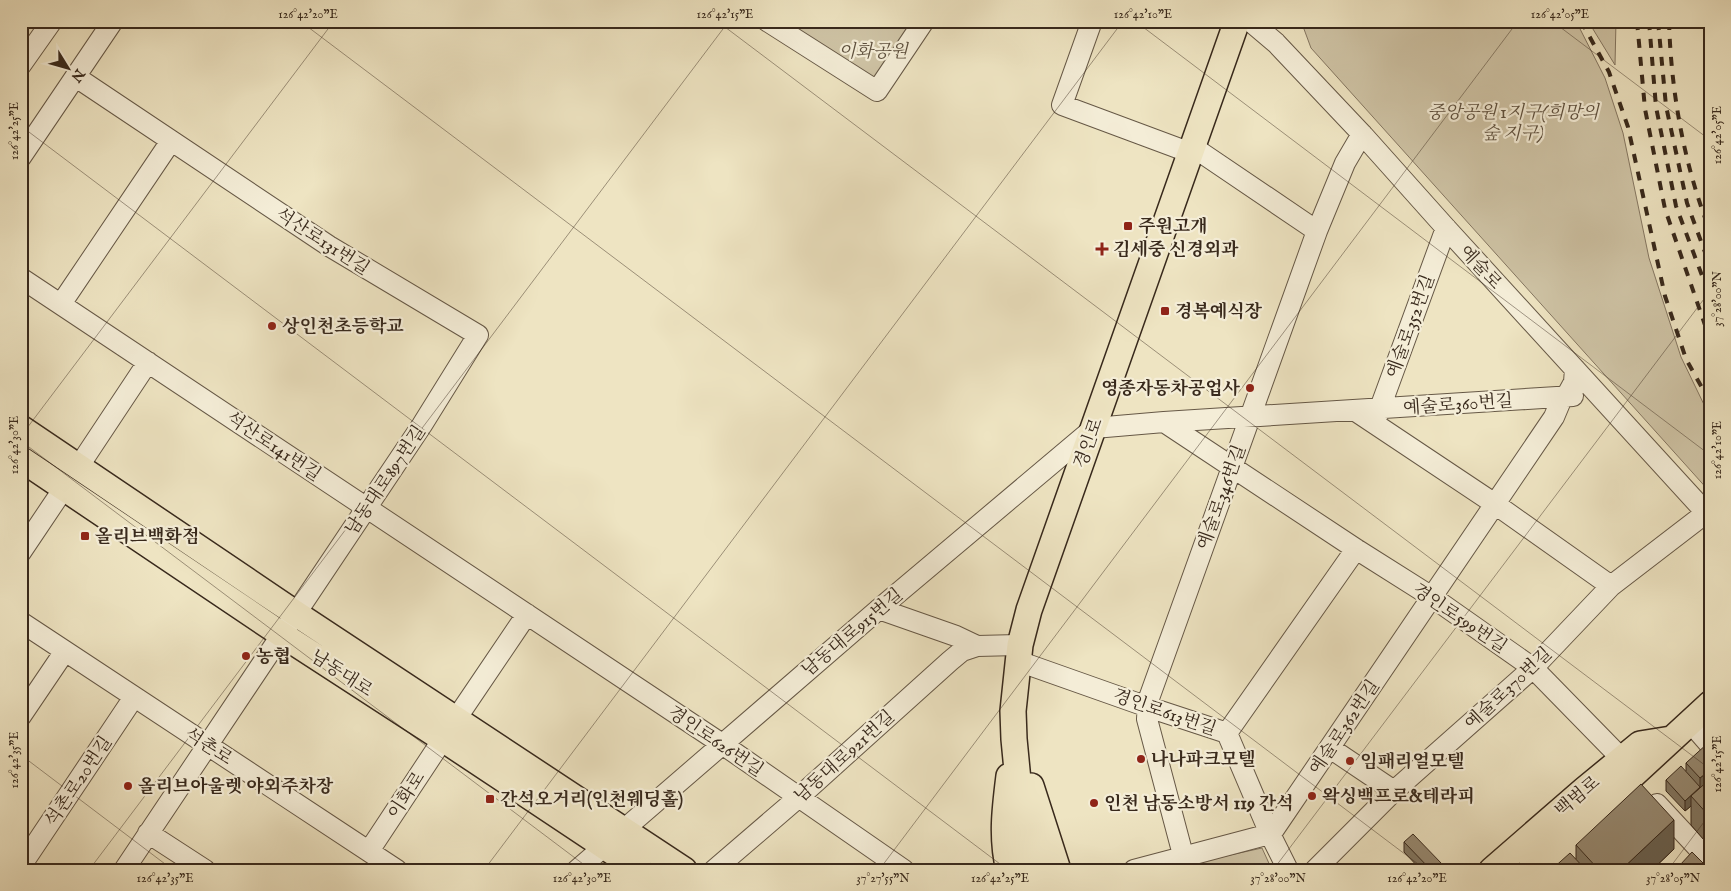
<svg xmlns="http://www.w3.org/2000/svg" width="1731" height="891" font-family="'IM FELL English','Noto Serif KR',serif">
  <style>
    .green { fill: #cfc4a6; stroke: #847661 }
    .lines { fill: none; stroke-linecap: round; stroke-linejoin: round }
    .minor-casing { stroke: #665846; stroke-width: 22 }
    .major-casing { stroke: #38291c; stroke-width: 28 }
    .minor { stroke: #f4edd7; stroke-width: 20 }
    .major { stroke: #eee4c2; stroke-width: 25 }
    .rail { stroke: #38291c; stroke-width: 4; stroke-dasharray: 9 9; stroke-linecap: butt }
    .wall { fill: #827762; stroke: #38291c }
    .shaded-wall { fill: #6a6150; stroke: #38291c }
    .building { fill: #978a72; stroke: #38291c }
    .ticks { fill: none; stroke: #38291c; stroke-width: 1; stroke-opacity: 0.45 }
    .poi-dot { fill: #8f2418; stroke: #f4edd7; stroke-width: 2 }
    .labels { text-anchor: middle; stroke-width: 4.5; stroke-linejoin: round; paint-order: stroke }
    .park-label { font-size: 18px; font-style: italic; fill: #5e503e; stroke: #f4edd7 }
    .poi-label { font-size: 18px; font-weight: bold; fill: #38291c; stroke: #f4edd7; text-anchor: start }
    .street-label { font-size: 18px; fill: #38291c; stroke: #f4edd7 }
    .neatline { fill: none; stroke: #38291c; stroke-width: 2 }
    .ticks-label { font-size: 12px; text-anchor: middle; fill: #38291c }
  </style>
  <rect width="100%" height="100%" fill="#eee4c2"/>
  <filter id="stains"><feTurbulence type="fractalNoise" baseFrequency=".004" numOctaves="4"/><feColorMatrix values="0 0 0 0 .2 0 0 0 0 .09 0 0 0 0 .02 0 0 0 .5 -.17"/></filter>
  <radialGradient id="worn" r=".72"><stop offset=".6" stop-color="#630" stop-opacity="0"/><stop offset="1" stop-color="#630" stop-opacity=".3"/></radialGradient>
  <!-- green -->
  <path class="green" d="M 771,21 L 929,21 L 886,87 Z
    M 1301,21 L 1576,21 L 1605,78 L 1623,133 L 1649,258 L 1681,357 L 1710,417 L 1710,492 L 1311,48 Z
    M 1588,21 L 1616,21 L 1615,65 Z
    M 1262,848 L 1272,870 L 1199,870 L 1203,861 Z"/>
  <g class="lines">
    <defs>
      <path id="minor" d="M 767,21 L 877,91 L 924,21
        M 1092,21 L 1062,105 L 1191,153
        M 1250,21 L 1276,43 L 1362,134 L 1446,228 L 1710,517
        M 21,65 L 52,21
        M 76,77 L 329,246 L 478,335 L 422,425 L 124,870
        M 1193,147 L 1317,231
        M 21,157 L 113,21
        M 21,278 L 722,744 L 904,870
        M 61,304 L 171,141
        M 1354,410 L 1495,504 L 1611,586
        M 1376,419 L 1446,228
        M 1164,422 L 1573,396
        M 79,466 L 148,362
        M 21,552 L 64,488
        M 879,609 L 956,636 L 977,646 L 1020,645
        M 21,622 L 397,870
        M 1018,661 L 1148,707 L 1227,733 L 1270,834 L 1288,870
        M 21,716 L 65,651
        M 456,719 L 527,614
        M 1690,722 L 1710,745
        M 1227,733 L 1356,549
        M 1330,748 L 1394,791
        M 1657,804 L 1710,861
        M 148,833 L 205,870
        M 369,851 L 443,739
        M 21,866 L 134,697
        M 577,870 L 879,609 L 1094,428 L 1164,422 L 1356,549 L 1432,597 L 1533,668 L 1622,759
        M 714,870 L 799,797 L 950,661 L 962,651 L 977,646
        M 1134,870 L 1270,834 L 1275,828 L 1554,417 L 1562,398 L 1568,393 L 1574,382 L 1575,369
        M 1187,870 L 1147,719 L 1148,701 L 1317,231 L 1345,163 L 1362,134
        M 1315,870 L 1394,791 L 1533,668 L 1611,586 L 1706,513"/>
      <path id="major" d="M 21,428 L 295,613 L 684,870
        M 21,459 L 281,634 L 443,739 L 640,870
        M 1009,776 C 1005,808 1001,838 1009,870
        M 1031,786 L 1058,870
        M 1034,870 L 1019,791 L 1014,739 L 1013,711 L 1020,645 L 1029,610 L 1237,21
        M 1492,870 L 1584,790 L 1640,744 L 1671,739
        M 1530,870 L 1710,704
        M 1557,870 L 1601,828"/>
    </defs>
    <!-- minor casing -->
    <use href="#minor" class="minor-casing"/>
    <!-- major casing -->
    <use href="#major" class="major-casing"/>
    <!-- minor -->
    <use href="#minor" class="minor"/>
    <!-- major -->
    <use href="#major" class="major"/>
    <!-- rail -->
    <path class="rail" d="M 1581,21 L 1609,72 L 1628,127 L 1665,296 L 1686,359 L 1710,402
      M 1637,21 L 1645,109 L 1665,209 L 1705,325 L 1710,334
      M 1649,21 L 1656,107 L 1676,206 L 1710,297
      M 1658,21 L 1666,106 L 1687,203 L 1710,266
      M 1669,21 C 1671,92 1684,165 1710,231"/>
  </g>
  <!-- wall -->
  <path class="wall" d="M 1710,745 L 1710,847 L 1691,825 L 1691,806 L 1685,811 L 1666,791 L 1666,780 L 1686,771 L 1686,763 Z
    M 1404,842 L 1442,870 L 1421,870 L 1404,852 Z
    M 1576,845 L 1674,849 L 1652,870 L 1551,870 L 1576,859 Z"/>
  <!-- shaded-wall -->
  <path class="shaded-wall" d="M 1710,770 L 1710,780 L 1691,796 L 1691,806 L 1685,811 L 1685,801 L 1700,787 L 1700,778 Z
    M 1674,820 L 1674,849 L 1652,870 L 1621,870 Z
    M 1442,864 L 1442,870 L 1436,870 Z"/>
  <!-- building -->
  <path class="building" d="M 1708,743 L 1710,745 L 1710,770 L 1700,778 L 1686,763 Z
    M 1681,766 L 1700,787 L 1685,801 L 1666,780 Z
    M 1710,779 L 1710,817 L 1691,796 Z
    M 1641,784 L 1674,820 L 1621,870 L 1599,870 L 1576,845 Z
    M 1413,834 L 1442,864 L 1436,870 L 1431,870 L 1404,842 Z
    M 1692,852 L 1706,866 L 1702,870 L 1681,870 L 1683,868 L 1680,865 Z
    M 1570,853 L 1586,870 L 1551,870 Z"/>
  <!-- ticks -->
  <path class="ticks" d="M 300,21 L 1426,870M 717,21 L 1710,769M 1135,21 L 1710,455M 1552,21 L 1710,140M 21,126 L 1008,870M 21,436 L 334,21M 21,441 L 591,870M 21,755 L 173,870M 89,870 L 729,21M 484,870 L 1123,21M 879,870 L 1518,21M 1273,870 L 1710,291M 1668,870 L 1710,814"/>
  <!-- markers -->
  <g class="poi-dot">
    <rect x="1123" y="221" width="10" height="10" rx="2.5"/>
    <path d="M1099.5 241.5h5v5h5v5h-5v5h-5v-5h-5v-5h5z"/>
    <rect x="1160" y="306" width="10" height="10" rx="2.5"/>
    <circle cx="272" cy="326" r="5"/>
    <circle cx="1250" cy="388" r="5"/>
    <rect x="80" y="531" width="10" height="10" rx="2.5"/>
    <circle cx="246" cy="656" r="5"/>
    <circle cx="1141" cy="759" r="5"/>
    <circle cx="1350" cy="761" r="5"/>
    <circle cx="128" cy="786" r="5"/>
    <circle cx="1312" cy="796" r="5"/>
    <rect x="485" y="794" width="10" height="10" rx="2.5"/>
    <circle cx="1094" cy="803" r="5"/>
  </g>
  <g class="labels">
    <!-- park labels -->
    <g class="park-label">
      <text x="873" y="57">이화공원</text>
      <text x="1513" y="118">중앙공원 1지구(희망의<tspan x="1513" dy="21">숲 지구)</tspan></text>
    </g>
    <!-- poi labels -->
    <g class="poi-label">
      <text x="1138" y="232">주원고개</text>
      <text x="1113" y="255">김세중 신경외과</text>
      <text x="1175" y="317">경복예식장</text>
      <text x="282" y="332">상인천초등학교</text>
      <text x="1240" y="394" text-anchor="end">영종자동차공업사</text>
      <text x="95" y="542">올리브백화점</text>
      <text x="256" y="662">농협</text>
      <text x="1151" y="765">나나파크모텔</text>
      <text x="1360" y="767">임패리얼모텔</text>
      <text x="138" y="792">올리브아울렛 야외주차장</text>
      <text x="1322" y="802">왁싱백프로&amp;테라피</text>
      <text x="500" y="805">간석오거리(인천웨딩홀)</text>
      <text x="1104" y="809">인천 남동소방서 119 간석</text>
    </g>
    <!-- street labels -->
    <g class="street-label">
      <text transform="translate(323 241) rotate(33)" y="6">석산로131번길</text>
      <text transform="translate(1481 267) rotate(47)" y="6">예술로</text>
      <text transform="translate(1410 326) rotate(-70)" y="6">예술로352번길</text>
      <text transform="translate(1458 404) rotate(-4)" y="6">예술로360번길</text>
      <text transform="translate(1088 443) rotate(-70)" y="6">경인로</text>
      <text transform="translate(274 446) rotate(34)" y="6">석산로141번길</text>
      <text transform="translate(385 480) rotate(-56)" y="6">남동대로897번길</text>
      <text transform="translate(1221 497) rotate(-70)" y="6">예술로346번길</text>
      <text transform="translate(1460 618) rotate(34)" y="6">경인로599번길</text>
      <text transform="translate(852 632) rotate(-40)" y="6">남동대로915번길</text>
      <text transform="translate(342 673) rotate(33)" y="6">남동대로</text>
      <text transform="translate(1508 688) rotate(-43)" y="6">예술로370번길</text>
      <text transform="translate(1165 712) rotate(19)" y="6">경인로613번길</text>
      <text transform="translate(1344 727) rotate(-56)" y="6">예술로362번길</text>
      <text transform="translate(716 741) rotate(34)" y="6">경인로626번길</text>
      <text transform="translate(209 746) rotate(33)" y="6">석촌로</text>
      <text transform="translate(844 756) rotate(-42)" y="6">남동대로921번길</text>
      <text transform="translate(78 781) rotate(-56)" y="6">석촌로20번길</text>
      <text transform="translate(406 795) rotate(-57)" y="6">이화로</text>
      <text transform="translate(1577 796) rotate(-40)" y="6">백범로</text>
    </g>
  </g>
  <!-- margin -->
  <rect width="1731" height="891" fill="none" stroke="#eee4c2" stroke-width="55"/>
  <!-- north arrow -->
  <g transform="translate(68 68) rotate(127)" stroke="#f4edd7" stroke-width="4" paint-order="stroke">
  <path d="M0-4L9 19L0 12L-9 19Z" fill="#38291c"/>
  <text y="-8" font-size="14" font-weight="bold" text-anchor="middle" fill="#38291c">N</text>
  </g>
  <rect x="28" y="28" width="1676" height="836" class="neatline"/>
  <g class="ticks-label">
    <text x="308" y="18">126°42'20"E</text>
    <text x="725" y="18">126°42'15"E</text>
    <text x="1143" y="18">126°42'10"E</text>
    <text x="1560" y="18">126°42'05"E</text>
    <text transform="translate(14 131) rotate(-90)" y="4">126°42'25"E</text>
    <text transform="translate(1717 135) rotate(-90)" y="4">126°42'05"E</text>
    <text transform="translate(1717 299) rotate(-90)" y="4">37°28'00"N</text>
    <text transform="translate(14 445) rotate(-90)" y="4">126°42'30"E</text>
    <text transform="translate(1717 450) rotate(-90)" y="4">126°42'10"E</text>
    <text transform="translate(14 760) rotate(-90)" y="4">126°42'35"E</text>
    <text transform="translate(1717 764) rotate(-90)" y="4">126°42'15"E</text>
    <text x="165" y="882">126°42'35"E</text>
    <text x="582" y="882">126°42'30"E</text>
    <text x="883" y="882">37°27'55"N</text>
    <text x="1000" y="882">126°42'25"E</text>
    <text x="1278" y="882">37°28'00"N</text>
    <text x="1417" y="882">126°42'20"E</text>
    <text x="1673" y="882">37°28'05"N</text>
  </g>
  <rect width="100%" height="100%" filter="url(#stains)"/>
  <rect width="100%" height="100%" fill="url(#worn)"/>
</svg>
